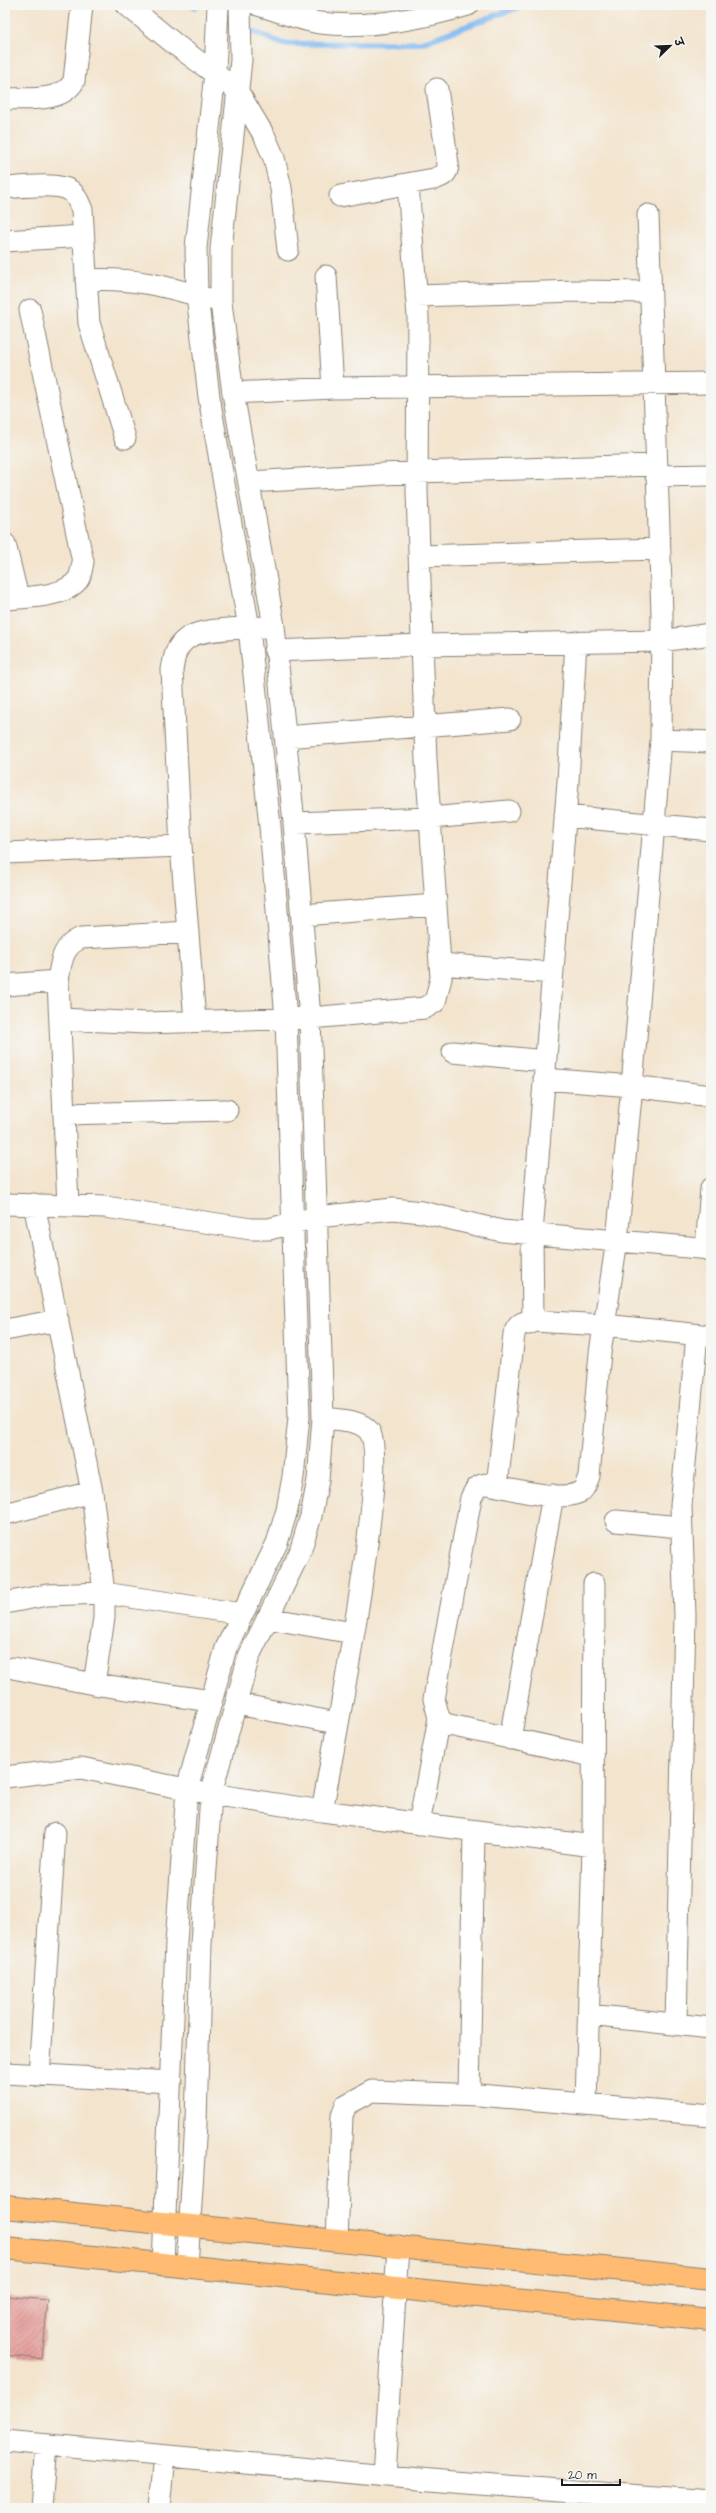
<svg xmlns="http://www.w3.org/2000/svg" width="716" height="2513" font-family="'Architects Daughter','Playpen Sans Deva',sans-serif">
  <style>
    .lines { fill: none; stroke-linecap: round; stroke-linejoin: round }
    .stream { stroke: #83bbf3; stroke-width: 6 }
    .building { fill: url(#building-hatch) }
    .minor-casing { stroke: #888074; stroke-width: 23 }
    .major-casing { stroke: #888074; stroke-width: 24 }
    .minor { stroke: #fff; stroke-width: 21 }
    .major { stroke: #febb71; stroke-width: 22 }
  </style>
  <defs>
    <pattern id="building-hatch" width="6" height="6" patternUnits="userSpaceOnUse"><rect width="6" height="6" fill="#e59d9a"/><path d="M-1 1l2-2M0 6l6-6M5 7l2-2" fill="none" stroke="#b97f7d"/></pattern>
  </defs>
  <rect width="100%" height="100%" fill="#f6f6f2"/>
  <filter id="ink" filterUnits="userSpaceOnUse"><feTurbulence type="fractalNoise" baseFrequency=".025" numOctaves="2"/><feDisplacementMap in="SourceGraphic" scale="8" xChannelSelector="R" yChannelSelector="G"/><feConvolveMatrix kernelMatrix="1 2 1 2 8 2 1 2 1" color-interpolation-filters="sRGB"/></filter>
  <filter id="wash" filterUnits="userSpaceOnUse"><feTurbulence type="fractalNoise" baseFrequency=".012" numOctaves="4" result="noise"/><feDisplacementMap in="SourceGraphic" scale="16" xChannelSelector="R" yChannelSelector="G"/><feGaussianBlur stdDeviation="0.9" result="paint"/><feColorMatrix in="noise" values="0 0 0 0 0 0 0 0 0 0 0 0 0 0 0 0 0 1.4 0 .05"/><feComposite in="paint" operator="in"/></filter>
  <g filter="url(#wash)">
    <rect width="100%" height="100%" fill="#f3e4cd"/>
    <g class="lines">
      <!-- stream -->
      <path class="stream" d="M 193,5 L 195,7
        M 252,31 L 283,44 L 421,43 L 524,5"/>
    </g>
    <g id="blocks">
      <!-- building -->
      <path class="building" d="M 5,2296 L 48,2300 L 42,2359 L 5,2355 Z"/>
    </g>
  </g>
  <g filter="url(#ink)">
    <use href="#blocks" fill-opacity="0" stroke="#888074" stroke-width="1"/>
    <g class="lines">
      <defs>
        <path id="minor" d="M 127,5 L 176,45 L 237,90 L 265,137 L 274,158 L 281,188 L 288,250
          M 258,5 C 279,11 299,20 320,23 C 370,29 421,19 468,5
          M 5,99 C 27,98 62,103 74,81 L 82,5
          M 5,188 C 20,187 59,182 71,191 C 77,196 79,203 82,210 L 89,323 L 125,438
          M 340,196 L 434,179 C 443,176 448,174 448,164 L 437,89
          M 5,241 L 83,236
          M 326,276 L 333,388
          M 86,280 C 131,277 166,286 209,299
          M 416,296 L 577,291 L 649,292
          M 233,393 L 333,388 L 711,383
          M 656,476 L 711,475
          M 250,482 L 417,472 L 655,465
          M 5,544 L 18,598
          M 419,556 L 659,549
          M 5,599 C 26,597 67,598 79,578 C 81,574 82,567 83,562 L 30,310
          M 275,651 L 422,645 L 661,641 L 711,634
          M 285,737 L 510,719
          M 661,740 L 711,742
          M 565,816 L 711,830
          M 294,823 L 430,818 L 509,811
          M 5,853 L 181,846
          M 302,915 L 436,905
          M 440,964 L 552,973
          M 5,985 L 58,981
          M 60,1019 L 146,1023 L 310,1018 L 425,1008 L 435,1002 L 441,978 L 426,760 L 417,491 L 418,317 L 408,184
          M 195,1021 L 181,846 L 172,670 C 174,659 175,648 185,640 C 199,627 244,629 263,627
          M 453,1052 L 545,1061
          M 544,1079 L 632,1086 L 711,1096
          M 64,1114 L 227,1110
          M 5,1204 L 105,1207 L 251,1229 L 269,1229 L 317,1217 L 393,1209 L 422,1212 L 502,1231 L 711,1249
          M 34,1204 L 92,1492 L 104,1593 L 104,1618 L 94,1684
          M 68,1205 L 58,981 C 61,962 62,946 81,938 L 188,932
          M 706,1249 L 711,1188
          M 529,1324 L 533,1321 L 532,1233 L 568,782 L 576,642
          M 5,1330 L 58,1320
          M 497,1486 L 514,1334 C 518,1323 522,1322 533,1321 L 604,1325 L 711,1336
          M 5,1514 L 92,1492
          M 616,1521 L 680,1527
          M 5,1603 L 47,1595 L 104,1593 L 242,1614
          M 267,1618 L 353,1633
          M 13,1668 L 94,1684 L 211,1701
          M 237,1704 L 337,1723
          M 510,1739 L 553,1495
          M 592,1756 L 445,1724 L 439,1718 L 434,1699 L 471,1498 C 475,1489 478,1484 488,1484 C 510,1488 561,1503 580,1492 C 586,1488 587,1481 589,1476 L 600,1353 L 617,1240 L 632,1086 L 661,740 L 662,614 L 648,215
          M 5,1777 L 81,1768 L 211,1794 L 322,1811 L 593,1846
          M 322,1811 C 331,1760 391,1459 369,1431 C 359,1419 337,1420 323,1418
          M 419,1824 L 439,1718
          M 589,2015 L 711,2028
          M 676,2024 L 685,1615 L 681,1506 L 697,1335
          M 5,2073 L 171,2082
          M 39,2076 L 55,1833
          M 469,2094 L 474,1832
          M 586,2104 L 593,1846 L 594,1584
          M 337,2240 L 342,2116 L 346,2105 L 372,2091 L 479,2095 L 711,2115
          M 163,2265 L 176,1943 L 187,1789 L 226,1648 L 277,1543 L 287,1510 L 293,1477 L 299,1417 L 286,1019 L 270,826 L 249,628 L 209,397 L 197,295 L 196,248 L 215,73 L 218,5
          M 187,2267 L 196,2123 L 201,1944 L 211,1794 L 249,1656 L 300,1552 L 311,1516 L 318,1480 L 323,1418 L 310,1018 L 294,823 L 274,626 L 233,393 L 221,303 L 221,249 L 241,60 L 240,5
          M 5,2441 L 453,2482 L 711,2501
          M 384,2476 L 398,2246
          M 41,2508 L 46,2445
          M 159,2508 L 164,2456"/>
        <path id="major" d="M 5,2207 L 711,2279
          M 5,2248 L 711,2320"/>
      </defs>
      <!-- minor casing -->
      <use href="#minor" class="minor-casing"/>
      <!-- major casing -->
      <use href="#major" class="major-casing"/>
      <!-- minor -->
      <use href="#minor" class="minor"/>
      <!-- major -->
      <use href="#major" class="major"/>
    </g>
  </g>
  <!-- margin -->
  <rect width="716" height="2513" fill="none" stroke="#f6f6f2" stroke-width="20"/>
  <!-- north arrow -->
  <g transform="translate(670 46) rotate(67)" stroke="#f6f6f2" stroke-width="3" paint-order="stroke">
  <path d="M0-3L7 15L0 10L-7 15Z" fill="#1c1c1c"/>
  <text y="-6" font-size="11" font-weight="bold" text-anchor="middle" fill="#1c1c1c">उ</text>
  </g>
  <!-- scale -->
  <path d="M562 2479v6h58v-6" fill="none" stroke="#1c1c1c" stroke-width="2"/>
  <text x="568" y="2479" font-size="12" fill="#1c1c1c" stroke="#f6f6f2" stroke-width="3" paint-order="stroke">20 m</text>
</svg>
